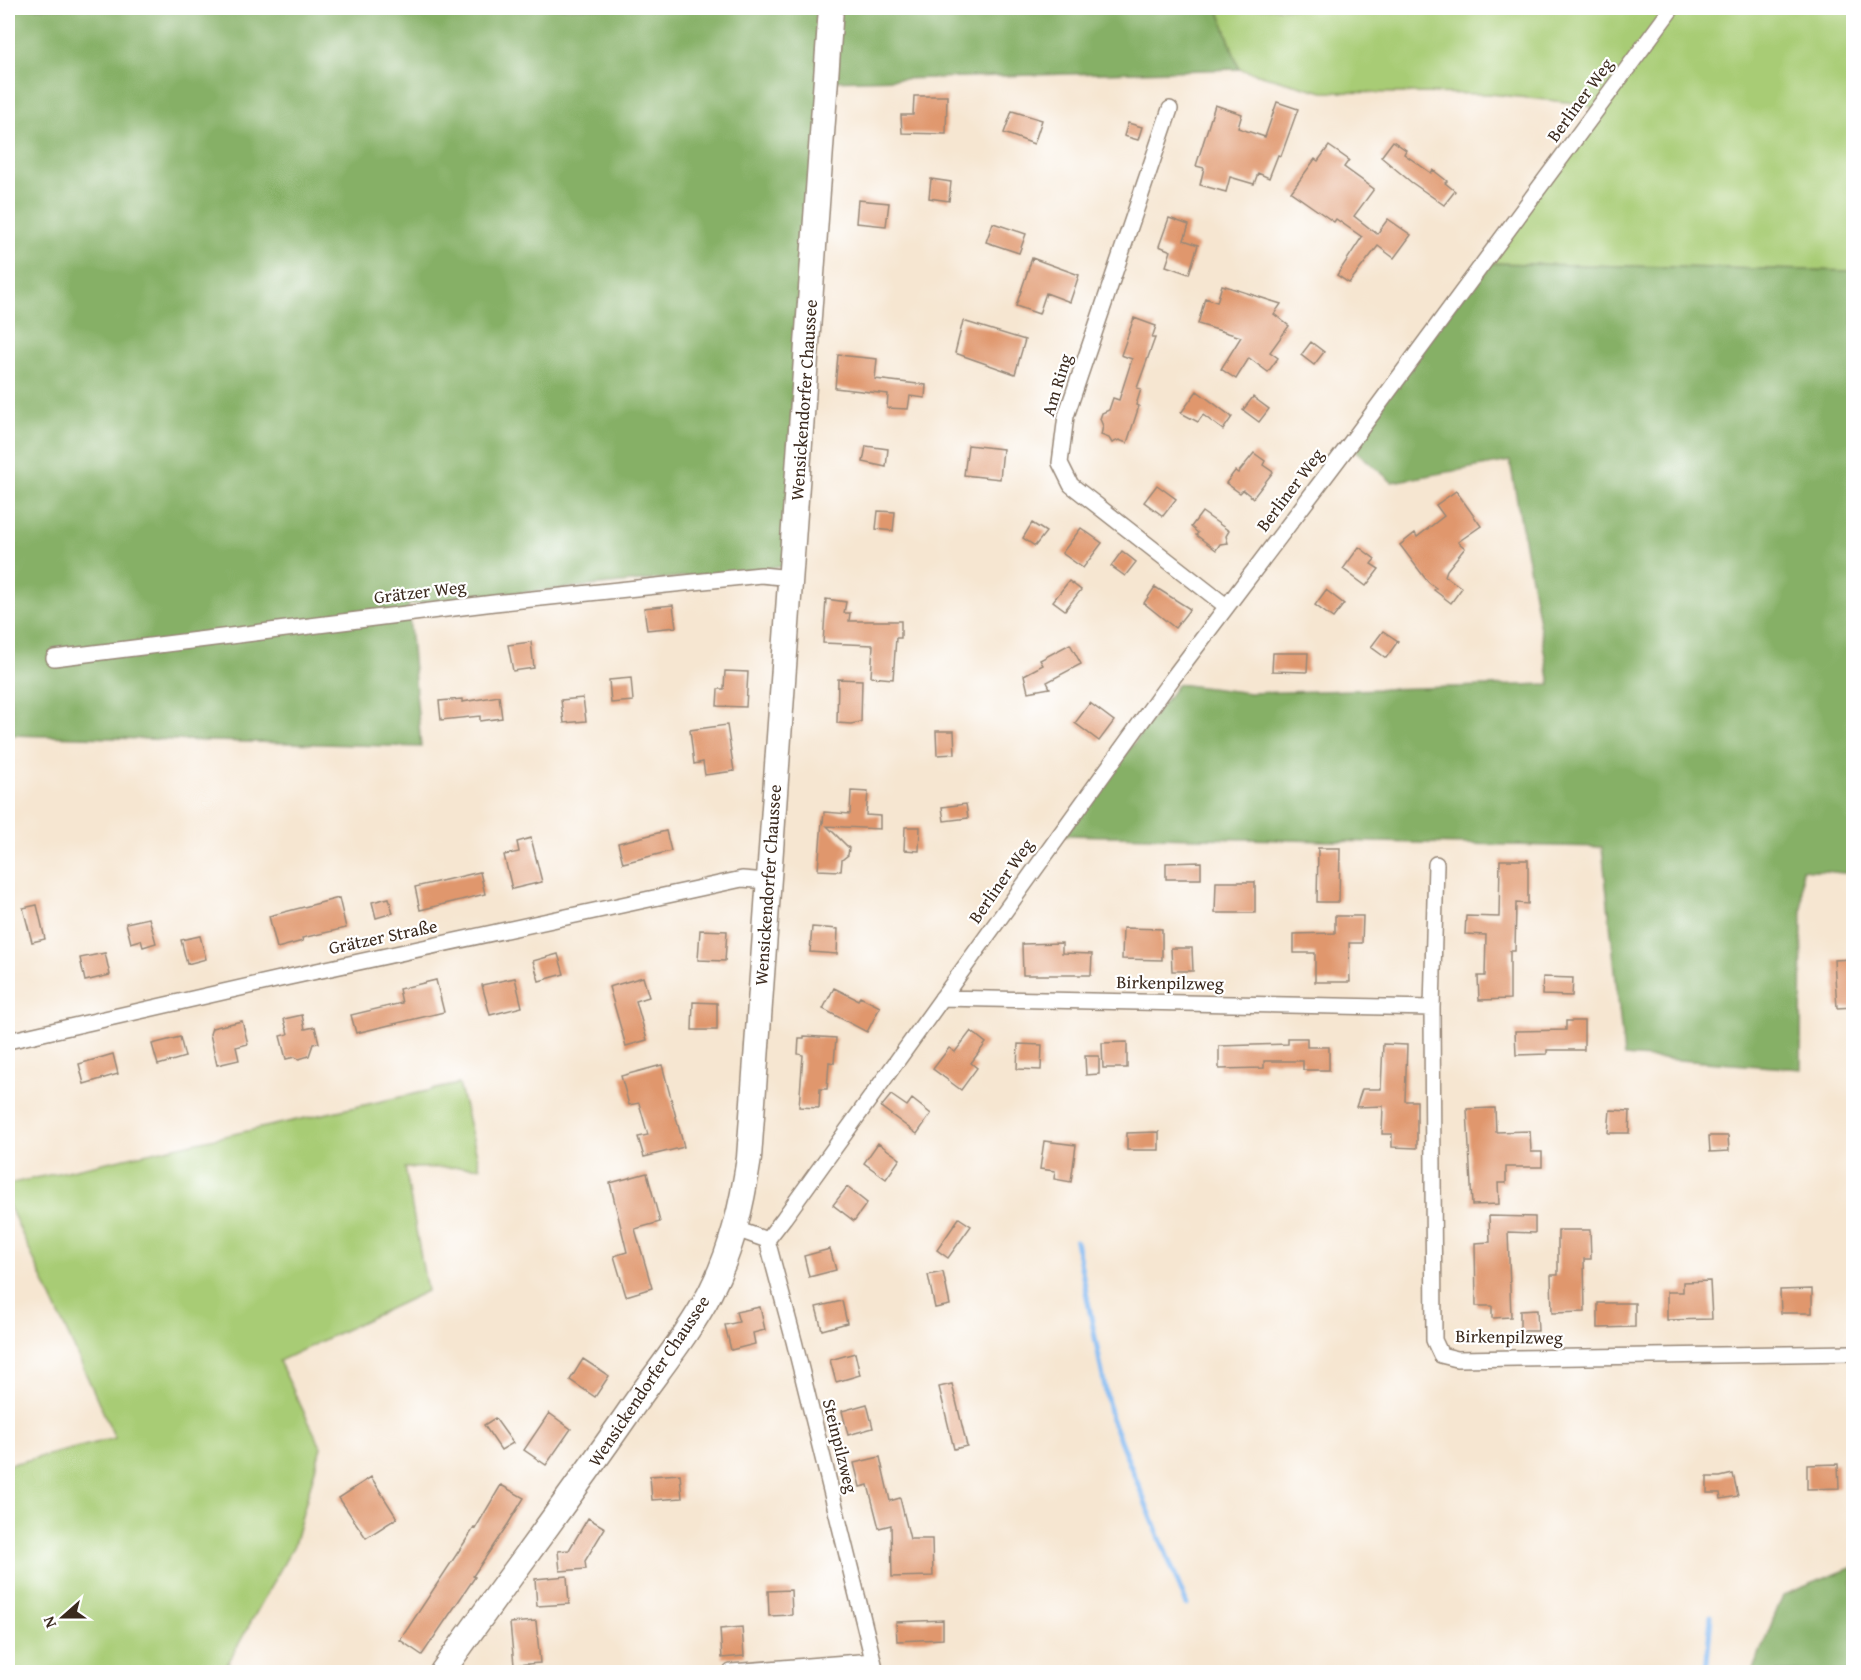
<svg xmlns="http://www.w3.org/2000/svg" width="1861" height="1680" font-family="'Gentium Book Plus',serif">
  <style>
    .green { fill: #a8cc75; stroke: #727b4a; stroke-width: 1.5 }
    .forest { fill: #86b066; stroke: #606d42; stroke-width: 1.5 }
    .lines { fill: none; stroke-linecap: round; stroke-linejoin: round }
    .stream { stroke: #82baf2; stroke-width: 5 }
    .building { fill: #e0976d }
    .street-casing { stroke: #988878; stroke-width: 18 }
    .primary-casing { stroke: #988878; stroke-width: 27 }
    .street { stroke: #fff; stroke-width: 15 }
    .primary { stroke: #fff; stroke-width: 24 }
    .labels { text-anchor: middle; stroke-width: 4.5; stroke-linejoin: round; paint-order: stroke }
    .street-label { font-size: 18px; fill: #3b2a1e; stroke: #fff }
  </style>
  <rect width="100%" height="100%" fill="#fff"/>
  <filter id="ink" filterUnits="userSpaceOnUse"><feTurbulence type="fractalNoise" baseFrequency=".0167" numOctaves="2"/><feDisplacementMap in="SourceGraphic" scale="12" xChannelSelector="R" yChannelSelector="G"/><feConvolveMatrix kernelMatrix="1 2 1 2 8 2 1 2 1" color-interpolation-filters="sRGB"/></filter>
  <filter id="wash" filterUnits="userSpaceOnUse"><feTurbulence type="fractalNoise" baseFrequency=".008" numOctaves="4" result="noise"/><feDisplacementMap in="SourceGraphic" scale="24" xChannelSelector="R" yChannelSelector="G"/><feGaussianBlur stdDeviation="1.35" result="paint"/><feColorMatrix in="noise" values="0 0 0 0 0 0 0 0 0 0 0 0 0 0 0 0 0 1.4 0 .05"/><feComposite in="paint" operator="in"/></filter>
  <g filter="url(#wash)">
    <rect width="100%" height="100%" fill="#f6e6d1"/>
    <!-- green -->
    <path class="green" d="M 1218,8 L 1853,8 L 1853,271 L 1487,263 L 1594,109 L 1585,104 L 1490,94 L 1323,92 L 1239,69 Z
      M 459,1084 L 480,1167 L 405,1168 L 427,1291 L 279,1361 L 321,1447 L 294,1545 L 223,1672 L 8,1672 L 8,1465 L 115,1438 L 8,1203 L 8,1184 Z"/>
    <!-- forest -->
    <path class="forest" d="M 8,8 L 1218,8 L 1239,69 L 830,81 L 787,566 C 661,580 534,590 408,605 L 421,747 L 12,735 L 8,649 Z
      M 1487,263 L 1853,271 L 1853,874 L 1802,869 L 1801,1069 L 1624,1056 L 1602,847 L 1065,835 L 1178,684 L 1250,693 L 1550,684 L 1510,461 L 1392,482 L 1349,445 Z
      M 1853,1567 L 1853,1672 L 1752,1672 L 1783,1595 Z"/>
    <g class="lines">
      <!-- stream -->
      <path class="stream" d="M 1076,1241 L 1111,1418 L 1187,1605
        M 1213,1669 L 1215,1672
        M 1706,1672 L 1711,1616"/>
    </g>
    <g id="blocks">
      <!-- building -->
      <path class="building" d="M 914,96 L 947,96 L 946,134 L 902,133 L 901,115 L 913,115 Z
        M 1277,102 L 1298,109 L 1281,156 L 1278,155 L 1269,178 L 1258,173 L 1254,184 L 1230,177 L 1226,192 L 1200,185 L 1204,168 L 1196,166 L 1215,105 L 1242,114 L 1238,128 L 1265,137 Z
        M 1012,111 L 1042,120 L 1034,144 L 1004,133 Z
        M 1128,123 L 1142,127 L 1138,140 L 1124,136 Z
        M 1393,141 L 1406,150 L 1404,154 L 1431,173 L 1433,170 L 1447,181 L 1445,183 L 1455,191 L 1444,205 L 1411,182 L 1381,157 Z
        M 1329,146 L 1349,160 L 1344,167 L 1374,189 L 1354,216 L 1377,234 L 1388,219 L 1411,235 L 1394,258 L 1378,246 L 1349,283 L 1337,275 L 1362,237 L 1336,219 L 1334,222 L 1321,213 L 1291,192 L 1315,159 L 1318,161 Z
        M 931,179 L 951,182 L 949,201 L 929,198 Z
        M 858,200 L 889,203 L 886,226 L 856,223 Z
        M 1169,218 L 1189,225 L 1184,240 L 1198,245 L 1189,274 L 1166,266 L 1171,251 L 1159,246 Z
        M 993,223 L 1026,234 L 1019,253 L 986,242 Z
        M 1032,258 L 1079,275 L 1070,302 L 1046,293 L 1039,314 L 1016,306 Z
        M 1222,285 L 1281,304 L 1274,314 L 1289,326 L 1270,352 L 1278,358 L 1268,372 L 1249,358 L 1236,379 L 1221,369 L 1241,337 L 1198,324 L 1205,298 L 1217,302 Z
        M 1134,318 L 1156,326 L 1152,338 L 1155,338 L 1137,388 L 1141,389 L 1136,405 L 1139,406 L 1127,443 L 1119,440 L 1112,443 L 1109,438 L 1101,435 L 1103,426 L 1100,419 L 1102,413 L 1109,410 L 1113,398 L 1119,400 L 1132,359 L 1121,355 Z
        M 963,321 L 1025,340 L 1015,374 L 955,353 Z
        M 1311,342 L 1324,352 L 1314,365 L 1301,355 Z
        M 838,355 L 877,359 L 875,379 L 926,385 L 925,398 L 910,396 L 908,409 L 887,408 L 888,394 L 835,388 Z
        M 1197,391 L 1232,417 L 1223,430 L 1203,415 L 1198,422 L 1181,413 Z
        M 1253,397 L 1269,409 L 1259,422 L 1243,410 Z
        M 968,445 L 1003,449 L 1000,479 L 964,475 Z
        M 866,446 L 888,449 L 886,467 L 863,462 Z
        M 1254,453 L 1265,461 L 1263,465 L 1273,472 L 1253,498 L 1243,490 L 1240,493 L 1226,483 L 1235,471 L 1238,473 Z
        M 1157,485 L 1176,499 L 1163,516 L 1144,502 Z
        M 1456,491 L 1481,526 L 1458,542 L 1465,548 L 1447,570 L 1445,576 L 1462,588 L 1451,603 L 1434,590 L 1436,588 L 1428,582 L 1400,545 L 1415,533 L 1417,537 L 1444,516 L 1436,505 Z
        M 878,511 L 895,512 L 893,531 L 876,529 Z
        M 1202,512 L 1229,531 L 1226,536 L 1228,543 L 1220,544 L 1216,550 L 1196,535 L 1198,533 L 1191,527 Z
        M 1032,523 L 1046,532 L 1035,546 L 1023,538 Z
        M 1081,528 L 1102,543 L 1083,568 L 1062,553 Z
        M 1359,547 L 1375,559 L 1371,564 L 1379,569 L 1366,586 L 1343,569 Z
        M 1122,551 L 1136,562 L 1125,576 L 1111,566 Z
        M 1069,581 L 1081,590 L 1065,610 L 1053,601 Z
        M 1155,587 L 1190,609 L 1175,628 L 1144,603 Z
        M 1326,590 L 1344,604 L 1333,618 L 1315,605 Z
        M 826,599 L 846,602 L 844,613 L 850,613 L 849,621 L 901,621 L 901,638 L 896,638 L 893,679 L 871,677 L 873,645 L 823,643 Z
        M 673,605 L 676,627 L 647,630 L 644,608 Z
        M 1383,631 L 1398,641 L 1386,658 L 1371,647 Z
        M 531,642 L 534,668 L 513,671 L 508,645 Z
        M 1070,644 L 1081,664 L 1047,682 L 1050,688 L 1028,692 L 1024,675 L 1043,665 L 1040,660 Z
        M 1273,653 L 1308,653 L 1307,672 L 1272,671 Z
        M 725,671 L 748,672 L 746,707 L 717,706 L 718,689 L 724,689 Z
        M 631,678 L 633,701 L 611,703 L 609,680 Z
        M 838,679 L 862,680 L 861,722 L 851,724 L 837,723 Z
        M 499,696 L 502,718 L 480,721 L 480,716 L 441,720 L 439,701 L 462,699 L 462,702 Z
        M 583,698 L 586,721 L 564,723 L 561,700 Z
        M 1090,703 L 1114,721 L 1099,741 L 1075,723 Z
        M 727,725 L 734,771 L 705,775 L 703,762 L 694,764 L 690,730 Z
        M 936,731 L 954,731 L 955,754 L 937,755 Z
        M 851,791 L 868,792 L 866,815 L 880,816 L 880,829 L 827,826 L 849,848 L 848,855 L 842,860 L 841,871 L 818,870 L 822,821 L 823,823 L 824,812 L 850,814 Z
        M 966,804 L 968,818 L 944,821 L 942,807 Z
        M 905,827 L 920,827 L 919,851 L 904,850 Z
        M 666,831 L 671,851 L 623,863 L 618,843 Z
        M 531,838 L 542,882 L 512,889 L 504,855 L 519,852 L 517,842 Z
        M 1318,848 L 1340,848 L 1339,902 L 1317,902 Z
        M 1500,860 L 1528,860 L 1528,904 L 1516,903 L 1515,951 L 1510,951 L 1510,999 L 1479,1000 L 1478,976 L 1485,976 L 1486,935 L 1465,934 L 1466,916 L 1499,917 Z
        M 1201,862 L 1201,879 L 1166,879 L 1166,863 Z
        M 480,872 L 485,894 L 420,910 L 415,887 Z
        M 1216,882 L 1255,882 L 1255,913 L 1215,913 Z
        M 339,898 L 346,928 L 302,938 L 303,941 L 277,948 L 269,916 Z
        M 389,898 L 393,913 L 376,918 L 372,902 Z
        M 37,905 L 45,939 L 32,942 L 23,908 Z
        M 1335,916 L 1363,916 L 1362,943 L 1349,943 L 1350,982 L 1315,982 L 1315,953 L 1294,953 L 1294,934 L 1335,933 Z
        M 149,918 L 156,943 L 143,947 L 141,940 L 131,943 L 126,923 Z
        M 812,927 L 838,929 L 837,954 L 810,952 Z
        M 1123,928 L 1162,929 L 1162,960 L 1122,959 Z
        M 700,930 L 727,931 L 725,961 L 698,960 Z
        M 200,936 L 206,959 L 187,964 L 181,940 Z
        M 1062,943 L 1062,953 L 1092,954 L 1091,975 L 1023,975 L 1022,944 Z
        M 1171,948 L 1192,948 L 1193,971 L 1172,971 Z
        M 105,953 L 110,975 L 85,981 L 80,958 Z
        M 558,954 L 564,974 L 539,981 L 533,961 Z
        M 1854,959 L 1854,1007 L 1837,1008 L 1834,960 Z
        M 643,977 L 649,997 L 636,1001 L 647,1040 L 626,1046 L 609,987 Z
        M 1543,977 L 1573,978 L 1572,996 L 1542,995 Z
        M 515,978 L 522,1007 L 490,1015 L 482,985 Z
        M 436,980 L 444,1012 L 356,1033 L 351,1015 L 402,1003 L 399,989 Z
        M 834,988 L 858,1000 L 860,997 L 880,1007 L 867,1032 L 823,1009 Z
        M 693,1002 L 717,1003 L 717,1030 L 692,1030 Z
        M 302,1015 L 305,1029 L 315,1027 L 319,1043 L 313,1044 L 309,1056 L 299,1059 L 295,1057 L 286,1059 L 280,1036 L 288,1034 L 284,1019 Z
        M 242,1021 L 248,1044 L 236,1047 L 239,1060 L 217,1065 L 210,1034 L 212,1028 Z
        M 1566,1021 L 1584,1021 L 1584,1050 L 1547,1050 L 1547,1054 L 1516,1055 L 1515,1031 L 1566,1030 Z
        M 971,1031 L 986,1043 L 971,1063 L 977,1068 L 961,1090 L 933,1069 L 949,1048 L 955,1052 Z
        M 804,1036 L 836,1038 L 834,1063 L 829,1062 L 827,1089 L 820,1089 L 819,1108 L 799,1107 L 803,1055 L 798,1054 L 799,1038 L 804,1038 Z
        M 180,1037 L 185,1057 L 158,1065 L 152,1044 Z
        M 1288,1038 L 1307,1038 L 1307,1047 L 1329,1047 L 1329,1070 L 1303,1070 L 1303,1061 L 1264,1061 L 1264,1068 L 1219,1069 L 1219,1046 L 1288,1044 Z
        M 1127,1042 L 1127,1068 L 1103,1068 L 1102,1043 Z
        M 1018,1044 L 1042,1045 L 1041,1070 L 1017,1069 Z
        M 1383,1044 L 1407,1045 L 1405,1101 L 1417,1101 L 1417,1148 L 1392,1147 L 1392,1134 L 1382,1134 L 1383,1106 L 1356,1107 L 1362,1089 L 1381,1089 Z
        M 113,1054 L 118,1074 L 84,1084 L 79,1064 Z
        M 1085,1056 L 1099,1056 L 1099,1074 L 1086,1075 Z
        M 662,1065 L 684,1147 L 644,1157 L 638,1137 L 648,1135 L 639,1103 L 629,1105 L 621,1076 Z
        M 891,1095 L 907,1106 L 912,1099 L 931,1114 L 917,1134 L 881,1107 Z
        M 1495,1108 L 1496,1132 L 1530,1131 L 1531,1152 L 1542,1152 L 1542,1167 L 1506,1167 L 1506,1183 L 1498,1183 L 1499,1204 L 1472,1205 L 1467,1109 Z
        M 1610,1110 L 1630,1111 L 1629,1133 L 1608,1133 Z
        M 1159,1132 L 1159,1150 L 1127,1150 L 1127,1133 Z
        M 1709,1136 L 1728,1136 L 1729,1151 L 1710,1152 Z
        M 1044,1141 L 1076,1145 L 1071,1182 L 1054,1179 L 1055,1171 L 1040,1169 Z
        M 878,1143 L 900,1159 L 886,1179 L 864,1163 Z
        M 647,1173 L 660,1222 L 635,1229 L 652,1288 L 626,1296 L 614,1256 L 627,1252 L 610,1183 Z
        M 847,1187 L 867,1203 L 854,1221 L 833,1205 Z
        M 1489,1216 L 1535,1217 L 1535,1233 L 1508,1232 L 1511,1317 L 1492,1318 L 1492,1306 L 1476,1306 L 1475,1243 L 1490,1242 Z
        M 959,1218 L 971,1226 L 948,1258 L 937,1250 Z
        M 1558,1230 L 1590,1230 L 1591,1259 L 1584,1259 L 1585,1312 L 1552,1313 L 1551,1275 L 1558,1275 Z
        M 830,1249 L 836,1270 L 809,1277 L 804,1256 Z
        M 943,1272 L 950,1305 L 935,1308 L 928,1275 Z
        M 1710,1281 L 1712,1319 L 1667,1320 L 1667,1292 L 1683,1292 L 1683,1282 Z
        M 1812,1289 L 1812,1313 L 1781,1313 L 1780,1290 Z
        M 842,1301 L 847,1323 L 822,1330 L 816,1307 Z
        M 1598,1303 L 1635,1303 L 1635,1327 L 1598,1328 Z
        M 760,1307 L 765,1330 L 753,1333 L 755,1344 L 731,1350 L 725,1325 L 739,1322 L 736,1312 Z
        M 1537,1310 L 1538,1331 L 1520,1331 L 1520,1311 Z
        M 855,1353 L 860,1375 L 836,1382 L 830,1360 Z
        M 583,1359 L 609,1376 L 595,1397 L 570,1380 Z
        M 952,1384 L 967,1446 L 954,1449 L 939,1387 Z
        M 867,1404 L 873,1428 L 848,1435 L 842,1411 Z
        M 549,1413 L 571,1429 L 546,1465 L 524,1450 Z
        M 495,1418 L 513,1443 L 501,1450 L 484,1425 Z
        M 880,1457 L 890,1501 L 900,1498 L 910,1539 L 932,1539 L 933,1576 L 892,1577 L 891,1525 L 879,1528 L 868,1485 L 860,1487 L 854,1463 Z
        M 1838,1464 L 1839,1488 L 1807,1489 L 1807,1465 Z
        M 680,1474 L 682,1498 L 652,1500 L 650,1476 Z
        M 1733,1474 L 1738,1496 L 1721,1499 L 1720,1493 L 1707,1493 L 1707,1477 L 1720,1477 Z
        M 371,1477 L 397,1518 L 366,1538 L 339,1498 Z
        M 501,1485 L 524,1498 L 508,1524 L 473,1576 L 475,1577 L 422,1655 L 400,1640 L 474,1528 L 475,1529 Z
        M 588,1518 L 605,1528 L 585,1561 L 586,1569 L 560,1571 L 558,1551 L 569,1550 Z
        M 567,1576 L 569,1604 L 537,1606 L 535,1579 Z
        M 791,1590 L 792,1615 L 769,1616 L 768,1591 Z
        M 943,1620 L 943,1639 L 897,1641 L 896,1622 Z
        M 536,1621 L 540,1663 L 514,1665 L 510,1623 Z
        M 742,1627 L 744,1656 L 722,1658 L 720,1629 Z"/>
    </g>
  </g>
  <g filter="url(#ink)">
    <use href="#blocks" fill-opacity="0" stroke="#988878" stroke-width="1.5"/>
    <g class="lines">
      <defs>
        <path id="street" d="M 1170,109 L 1066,416 L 1060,463 L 1071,485 L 1226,606
          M 54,658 L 494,603 L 761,575 L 791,578
          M 942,998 L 1432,1008 L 1434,1340 L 1441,1355 L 1457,1359 L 1854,1353
          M 1432,1008 L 1436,864
          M 8,1041 L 280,979 L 742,879 L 768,881
          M 736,1229 L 767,1240 L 784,1218 L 1172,679 L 1349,445 L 1672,8
          M 767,1240 L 794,1341 L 876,1672
          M 731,1672 L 873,1661"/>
        <path id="primary" d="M 442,1672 C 505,1583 571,1496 633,1406 C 659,1369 689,1333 710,1293 C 732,1250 742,1205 749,1158 L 831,8"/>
      </defs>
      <!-- street casing -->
      <use href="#street" class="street-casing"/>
      <!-- primary casing -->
      <use href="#primary" class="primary-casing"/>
      <!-- street -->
      <use href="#street" class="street"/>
      <!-- primary -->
      <use href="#primary" class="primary"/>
    </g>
  </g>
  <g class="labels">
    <!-- street labels -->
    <g class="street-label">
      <text transform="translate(1580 100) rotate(-54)" y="6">Berliner Weg</text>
      <text transform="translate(1057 385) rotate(-73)" y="6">Am Ring</text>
      <text transform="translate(804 400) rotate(-86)" y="6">Wensickendorfer Chaussee</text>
      <text transform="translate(1290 490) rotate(-53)" y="6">Berliner Weg</text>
      <text transform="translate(420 592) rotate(-7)" y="6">Grätzer Weg</text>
      <text transform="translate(1001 881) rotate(-55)" y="6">Berliner Weg</text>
      <text transform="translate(768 885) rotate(-86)" y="6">Wensickendorfer Chaussee</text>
      <text transform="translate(383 937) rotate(-12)" y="6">Grätzer Straße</text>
      <text transform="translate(1170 983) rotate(1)" y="6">Birkenpilzweg</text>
      <text transform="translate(1509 1337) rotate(1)" y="6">Birkenpilzweg</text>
      <text transform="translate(649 1381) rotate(-56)" y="6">Wensickendorfer Chaussee</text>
      <text transform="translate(840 1446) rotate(76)" y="6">Steinpilzweg</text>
    </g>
  </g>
  <!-- margin -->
  <rect width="1861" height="1680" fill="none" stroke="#fff" stroke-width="30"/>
  <!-- north arrow -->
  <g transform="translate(63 1617) rotate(249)" stroke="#ffffff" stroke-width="4.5" paint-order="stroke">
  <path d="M0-4.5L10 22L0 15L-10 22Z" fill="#3b2a1e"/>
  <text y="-9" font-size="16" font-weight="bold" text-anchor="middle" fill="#3b2a1e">N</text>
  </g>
</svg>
